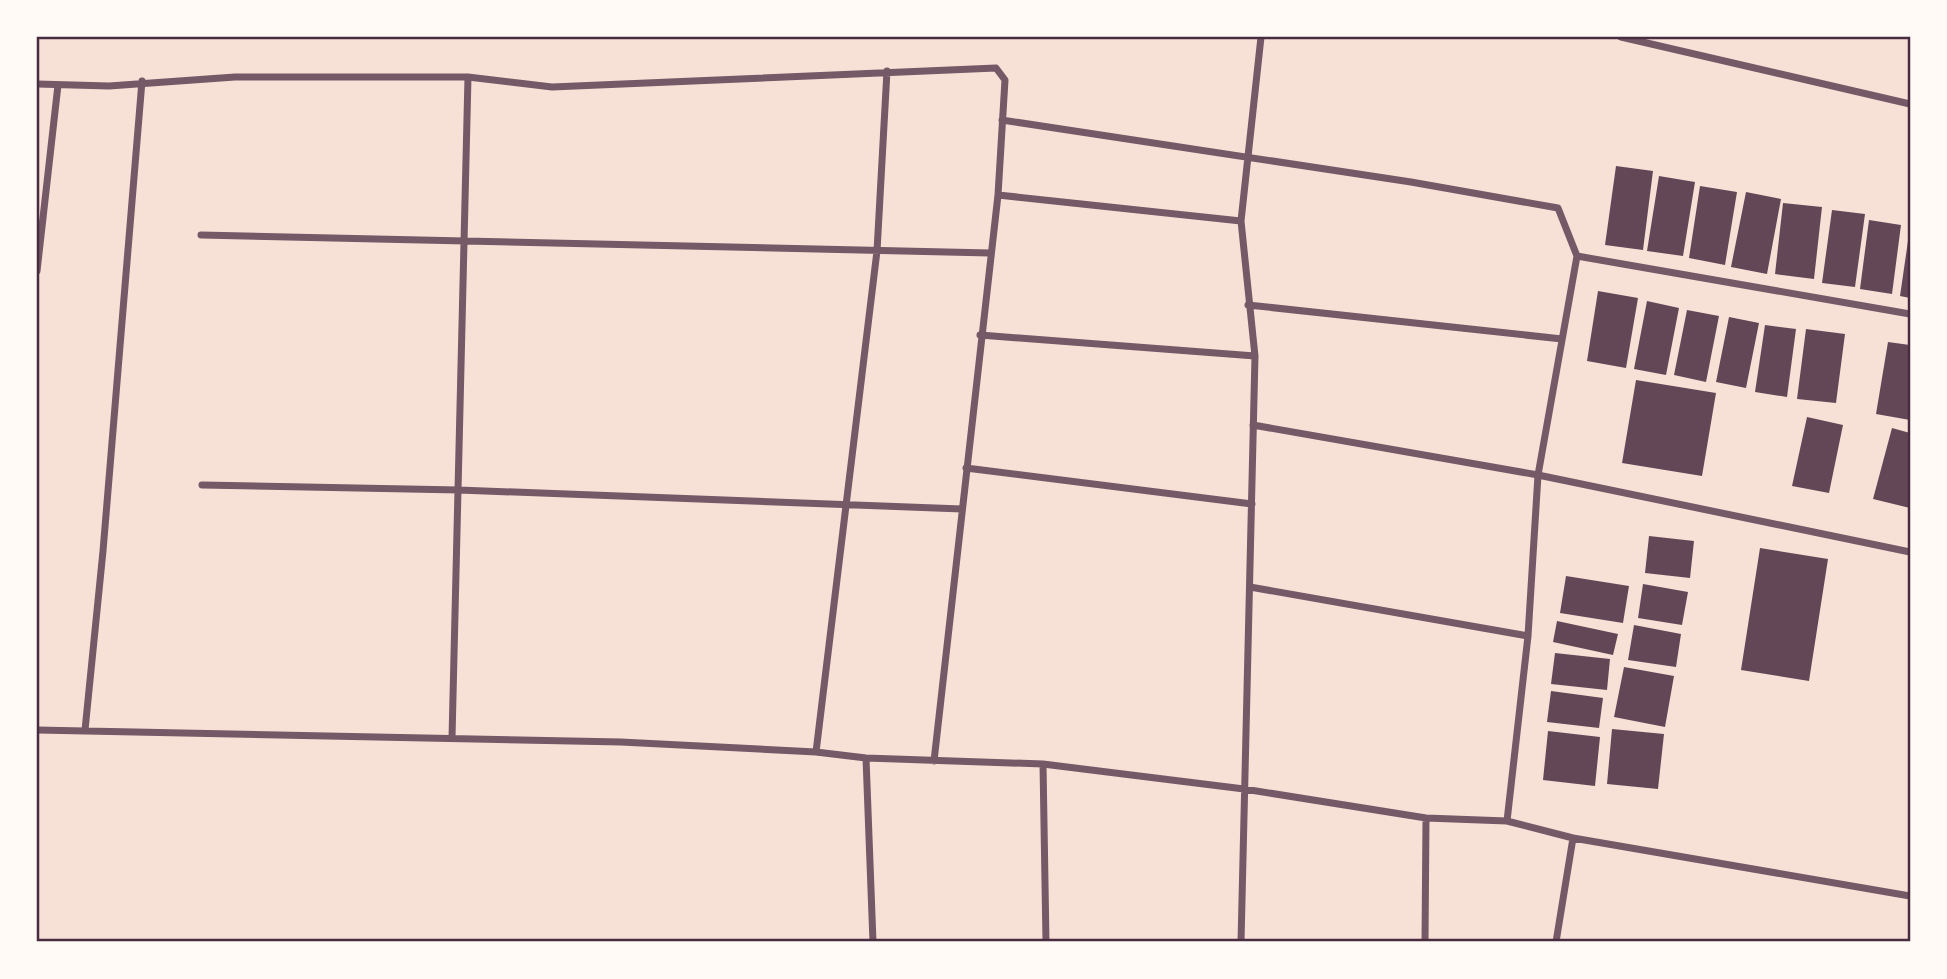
<svg xmlns="http://www.w3.org/2000/svg" width="1947" height="979" font-family="'PT Sans',sans-serif">
  <style>
    .building { fill: #644757 }
    .lines { fill: none; stroke-linecap: round; stroke-linejoin: round }
    .minor { stroke: #755966; stroke-width: 7 }
    .neatline { fill: none; stroke: #4a2c40; stroke-width: 2.5 }
  </style>
  <rect width="100%" height="100%" fill="#f7e1d7"/>
  <!-- building -->
  <path class="building" d="M 1616,166 L 1653,171 L 1643,250 L 1605,245 Z
    M 1659,176 L 1695,182 L 1683,256 L 1647,251 Z
    M 1700,186 L 1737,192 L 1725,265 L 1689,258 Z
    M 1746,192 L 1781,199 L 1767,274 L 1731,267 Z
    M 1783,203 L 1822,207 L 1814,279 L 1775,274 Z
    M 1832,210 L 1865,214 L 1855,287 L 1822,283 Z
    M 1869,220 L 1901,225 L 1892,294 L 1860,289 Z
    M 1909,234 L 1910,234 L 1910,298 L 1900,296 Z
    M 1598,291 L 1638,298 L 1626,368 L 1587,361 Z
    M 1647,301 L 1679,308 L 1666,375 L 1634,369 Z
    M 1687,310 L 1719,316 L 1706,382 L 1674,375 Z
    M 1729,317 L 1759,323 L 1746,388 L 1716,382 Z
    M 1765,325 L 1796,329 L 1787,397 L 1755,392 Z
    M 1806,329 L 1845,334 L 1836,403 L 1797,399 Z
    M 1888,342 L 1910,345 L 1910,420 L 1876,414 Z
    M 1636,380 L 1716,393 L 1702,476 L 1622,463 Z
    M 1807,417 L 1843,425 L 1829,493 L 1792,486 Z
    M 1892,428 L 1910,433 L 1910,508 L 1873,499 Z
    M 1649,536 L 1694,541 L 1690,578 L 1645,573 Z
    M 1760,548 L 1828,559 L 1809,681 L 1741,670 Z
    M 1566,576 L 1629,586 L 1623,623 L 1560,613 Z
    M 1643,584 L 1688,592 L 1682,625 L 1638,618 Z
    M 1557,621 L 1618,634 L 1613,655 L 1553,642 Z
    M 1634,625 L 1681,634 L 1676,667 L 1628,660 Z
    M 1555,653 L 1610,659 L 1607,690 L 1551,684 Z
    M 1624,667 L 1674,676 L 1665,727 L 1614,717 Z
    M 1551,691 L 1603,698 L 1599,728 L 1547,722 Z
    M 1612,729 L 1664,734 L 1658,789 L 1607,784 Z
    M 1548,731 L 1600,737 L 1595,786 L 1543,780 Z"/>
  <g class="lines">
    <!-- minor -->
    <path class="minor" d="M 1621,37 L 1910,104
      M 37,84 L 109,86 L 235,77 L 468,77 L 552,87 L 996,68 L 1005,80 L 998,195 L 934,761
      M 1002,120 L 1411,182 L 1558,208 L 1577,256 L 1910,314
      M 998,195 L 1241,221
      M 201,235 L 990,253
      M 37,271 L 58,85
      M 1248,305 L 1562,339
      M 980,335 L 1255,356
      M 1253,425 L 1538,475 L 1577,256
      M 966,468 L 1252,504
      M 202,485 L 459,490 L 962,509
      M 1250,587 L 1528,636
      M 37,730 L 621,742 L 816,752 L 866,758 L 1043,764 L 1244,789 L 1426,818 L 1507,821 L 1528,636 L 1538,475 L 1910,552
      M 85,730 L 103,551 L 142,81
      M 452,738 L 468,77
      M 816,752 L 877,251 L 887,71
      M 866,758 L 873,942
      M 1043,764 L 1046,942
      M 1507,821 L 1573,838
      M 1241,942 L 1255,356 L 1241,221 L 1261,37
      M 1425,942 L 1426,818
      M 1556,942 L 1573,838 L 1910,896"/>
  </g>
  <!-- border -->
  <rect width="1947" height="979" fill="none" stroke="#fffaf5" stroke-width="77"/>
  <rect x="38" y="38" width="1871" height="902" class="neatline"/>
</svg>
